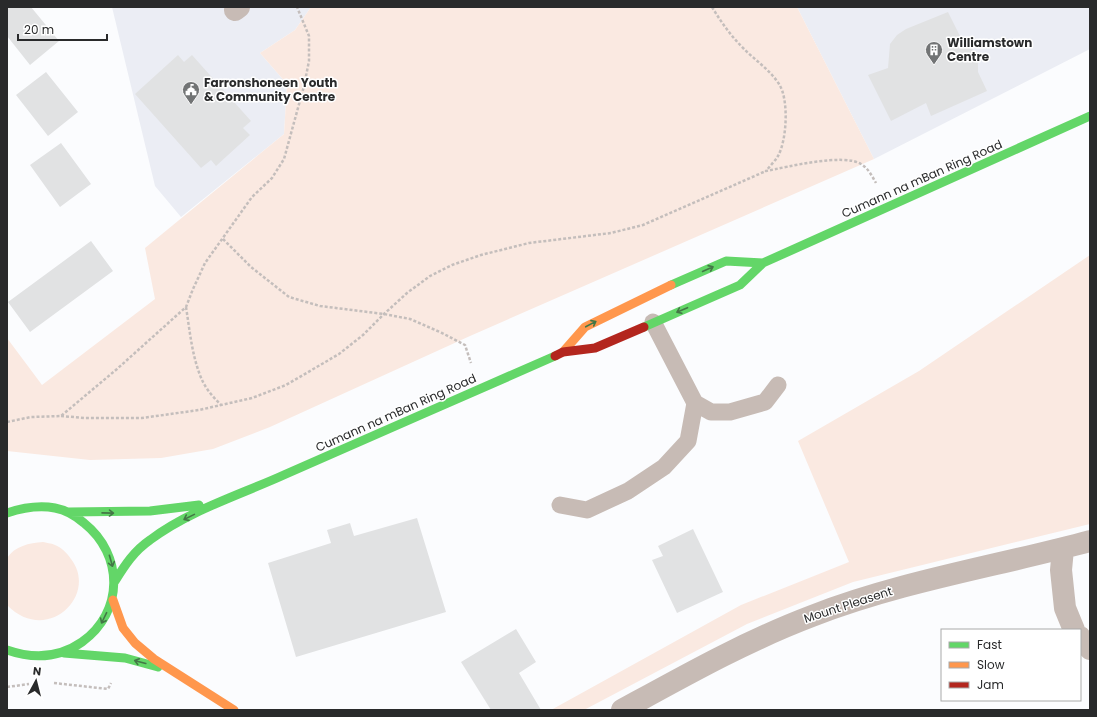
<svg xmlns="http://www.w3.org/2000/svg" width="1097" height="717" font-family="Poppins,sans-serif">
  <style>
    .built { fill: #ebedf4 }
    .green { fill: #fae9e1 }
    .building { fill: #e1e2e3 }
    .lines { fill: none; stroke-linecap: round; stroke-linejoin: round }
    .path { stroke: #c4bebc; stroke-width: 2.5; stroke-dasharray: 3 2; stroke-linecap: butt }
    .lane { stroke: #c7bbb5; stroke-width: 17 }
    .street { stroke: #c7bbb5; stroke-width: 22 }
    .fast { stroke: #63d668; stroke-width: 9 }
    .slow { stroke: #ff974d; stroke-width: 9 }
    .jam { stroke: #b3261e; stroke-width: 9 }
    .oneway { stroke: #437746 }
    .labels { text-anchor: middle; stroke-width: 3; stroke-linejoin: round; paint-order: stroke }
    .poi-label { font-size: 12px; font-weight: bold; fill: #292a2b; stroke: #fff; text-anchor: start }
    .street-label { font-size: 12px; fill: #292a2b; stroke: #fff }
  </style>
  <rect width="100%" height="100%" fill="#fbfcfe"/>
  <!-- built -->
  <path class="built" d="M 112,7 L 311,7 L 295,30 L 260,53 L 287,84 L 284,134 L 181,217 L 155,186 Z
    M 797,7 L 1090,7 L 1090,49 L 874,159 Z"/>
  <!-- green -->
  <path class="green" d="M 311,7 L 797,7 L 874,159 L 470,336 L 270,427 L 213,449 L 161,458 L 90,460 L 7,451 L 7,338 L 42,385 L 155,299 L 145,248 L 284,134 L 287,84 L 260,53 L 295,30 Z
    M 1090,255 L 1090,524 L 853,582 L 747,624 L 584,710 L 551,710 L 741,605 L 849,562 L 798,441 L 919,371 Z
    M 43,542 C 46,543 51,543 55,545 C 61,547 67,553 71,559 C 99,595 47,646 7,605 L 7,558 C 15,546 29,543 43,542 Z"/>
  <!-- building -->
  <path class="building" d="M 7,7 L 31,7 L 59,41 L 30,65 L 7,36 Z
    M 948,12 L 962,40 L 970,46 L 976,54 L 978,64 L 978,72 L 987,91 L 931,116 L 926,103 L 891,121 L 868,75 L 888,68 L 890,44 L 897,35 L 906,29 Z
    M 178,55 L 184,62 L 192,55 L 251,121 L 243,128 L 250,135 L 216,166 L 211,160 L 201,168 L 135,94 Z
    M 46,72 L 78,112 L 48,136 L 16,95 Z
    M 61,143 L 91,184 L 60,207 L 30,165 Z
    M 91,241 L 113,271 L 30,332 L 8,302 Z
    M 417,518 L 446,612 L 296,657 L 268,563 L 331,543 L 327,530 L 350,523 L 354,536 Z
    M 693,529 L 723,592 L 677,613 L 652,560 L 663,556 L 658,546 Z
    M 516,629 L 536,662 L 519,673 L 541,710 L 491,710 L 461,662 Z"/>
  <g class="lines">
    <!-- path -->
    <path class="path" d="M 712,7 C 721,22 731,36 744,49 C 755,60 770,70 779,84 C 789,99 787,140 778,156 C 775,161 770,166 766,171 C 787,167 844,153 861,164 C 868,168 872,176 876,183
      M 223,239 L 251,267 L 289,297 L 320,306 L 384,314 L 410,319 L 442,333 L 465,345 L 471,363
      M 186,307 C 190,332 192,357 202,380 C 206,389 214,398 221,405
      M 61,416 L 85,418 L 142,418 L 199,410 L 252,398 L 286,385 L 339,354 L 363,335 L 384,314 L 407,293 L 430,276 L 452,265 L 481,255 L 529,243 L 611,233 L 643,225 L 766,171
      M 7,422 L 31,417 L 61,416 L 117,369 L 186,307 L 193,289 L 205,263 L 252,197 L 272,178 L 284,159 L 304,86 L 309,61 L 309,36 L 297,7
      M 54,683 L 108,689 L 111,683
      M 7,687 L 29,684"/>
    <!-- lane -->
    <path class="lane" d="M 653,322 L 695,403 L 711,412 L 730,412 L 765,402 L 778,385
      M 560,505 L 587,510 L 628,491 L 664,467 L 688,441 L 695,403"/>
    <!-- street -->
    <path class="street" d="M 235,10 L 239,7
      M 1063,549 L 1061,570 L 1065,608 L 1074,630
      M 1080,637 L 1090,649
      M 622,710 C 684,676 746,641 812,616 C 902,581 998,566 1090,541"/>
    <!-- fast -->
    <path class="fast" d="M 671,285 L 726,261 L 763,263
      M 644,327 L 740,285 L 763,263 L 1090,116
      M 69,512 L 150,511 L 199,505
      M 7,513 C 22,508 39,505 55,508 C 66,510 76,516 84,523 C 124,555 124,612 82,642 C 59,658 33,659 7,650
      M 115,581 C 125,565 134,551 150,540 C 190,510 240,495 286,474 C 376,435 465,395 555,356
      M 64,653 L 125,658 L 158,667"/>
    <!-- slow -->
    <path class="slow" d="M 563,352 L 585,327 L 671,285
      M 113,600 L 123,628 L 135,643 L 154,659 L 234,710"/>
    <!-- jam -->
    <path class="jam" d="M 555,356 L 563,352 L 595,348 L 644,327"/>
  </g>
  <!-- one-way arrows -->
  <defs><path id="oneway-shaft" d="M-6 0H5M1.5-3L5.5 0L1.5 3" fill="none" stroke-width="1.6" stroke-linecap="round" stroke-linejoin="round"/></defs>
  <g class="oneway">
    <use href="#oneway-shaft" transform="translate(708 269) rotate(-24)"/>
    <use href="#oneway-shaft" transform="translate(682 310) rotate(157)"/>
    <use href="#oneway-shaft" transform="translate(591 324) rotate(-28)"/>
    <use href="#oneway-shaft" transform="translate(108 513) rotate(1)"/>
    <use href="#oneway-shaft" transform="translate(189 517) rotate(154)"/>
    <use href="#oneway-shaft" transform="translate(111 561) rotate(74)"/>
    <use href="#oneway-shaft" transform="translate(104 618) rotate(116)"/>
    <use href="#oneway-shaft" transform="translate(140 662) rotate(-165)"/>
  </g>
  <!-- icons -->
  <defs>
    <symbol id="building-pin" viewBox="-11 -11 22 30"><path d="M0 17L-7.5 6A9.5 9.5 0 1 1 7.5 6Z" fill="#727475" stroke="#fff"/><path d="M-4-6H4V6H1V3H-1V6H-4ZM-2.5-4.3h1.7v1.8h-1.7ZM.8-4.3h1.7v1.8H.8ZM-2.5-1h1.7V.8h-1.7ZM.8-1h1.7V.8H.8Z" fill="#fff"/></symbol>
    <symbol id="civic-pin" viewBox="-11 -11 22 30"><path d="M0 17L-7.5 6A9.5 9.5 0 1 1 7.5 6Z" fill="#727475" stroke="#fff"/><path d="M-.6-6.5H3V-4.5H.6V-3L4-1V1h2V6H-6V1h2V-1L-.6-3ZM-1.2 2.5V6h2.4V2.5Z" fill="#fff"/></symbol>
  </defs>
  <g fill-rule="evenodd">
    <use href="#building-pin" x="924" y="40" width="20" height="27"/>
    <use href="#civic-pin" x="181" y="80" width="20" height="27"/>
  </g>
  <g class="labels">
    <!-- poi labels -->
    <g class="poi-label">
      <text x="947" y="47">Williamstown<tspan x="947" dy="14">Centre</tspan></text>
      <text x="204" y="87">Farronshoneen Youth<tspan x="204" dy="14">&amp; Community Centre</tspan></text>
    </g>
    <!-- street labels -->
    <g class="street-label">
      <text transform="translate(922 179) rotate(-24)" y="4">Cumann na mBan Ring Road</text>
      <text transform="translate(396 413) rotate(-24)" y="4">Cumann na mBan Ring Road</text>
      <text transform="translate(848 605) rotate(-18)" y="4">Mount Pleasent</text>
    </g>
  </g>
  <!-- border -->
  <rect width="1097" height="717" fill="none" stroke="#292a2b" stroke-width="16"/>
  <!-- legend -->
  <rect x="941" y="629" width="140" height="72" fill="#ffffff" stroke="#a9aaaa"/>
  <rect x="949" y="642" width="20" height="6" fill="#63d668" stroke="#a9aaaa"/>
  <text x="977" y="649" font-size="12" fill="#292a2b">Fast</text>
  <rect x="949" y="662" width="20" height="6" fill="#ff974d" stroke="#a9aaaa"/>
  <text x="977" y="669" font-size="12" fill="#292a2b">Slow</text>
  <rect x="949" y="682" width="20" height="6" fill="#b3261e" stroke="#a9aaaa"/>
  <text x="977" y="689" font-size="12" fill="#292a2b">Jam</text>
  <!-- north arrow -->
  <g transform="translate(36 681) rotate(7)" stroke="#ffffff" stroke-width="3" paint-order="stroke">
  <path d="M0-3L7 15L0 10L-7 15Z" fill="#292a2b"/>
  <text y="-6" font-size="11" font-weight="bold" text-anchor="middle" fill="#292a2b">N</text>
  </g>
  <!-- scale -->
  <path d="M18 34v6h89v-6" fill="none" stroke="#292a2b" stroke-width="2"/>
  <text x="24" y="34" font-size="12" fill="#292a2b" stroke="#ffffff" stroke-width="3" paint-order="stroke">20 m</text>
</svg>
